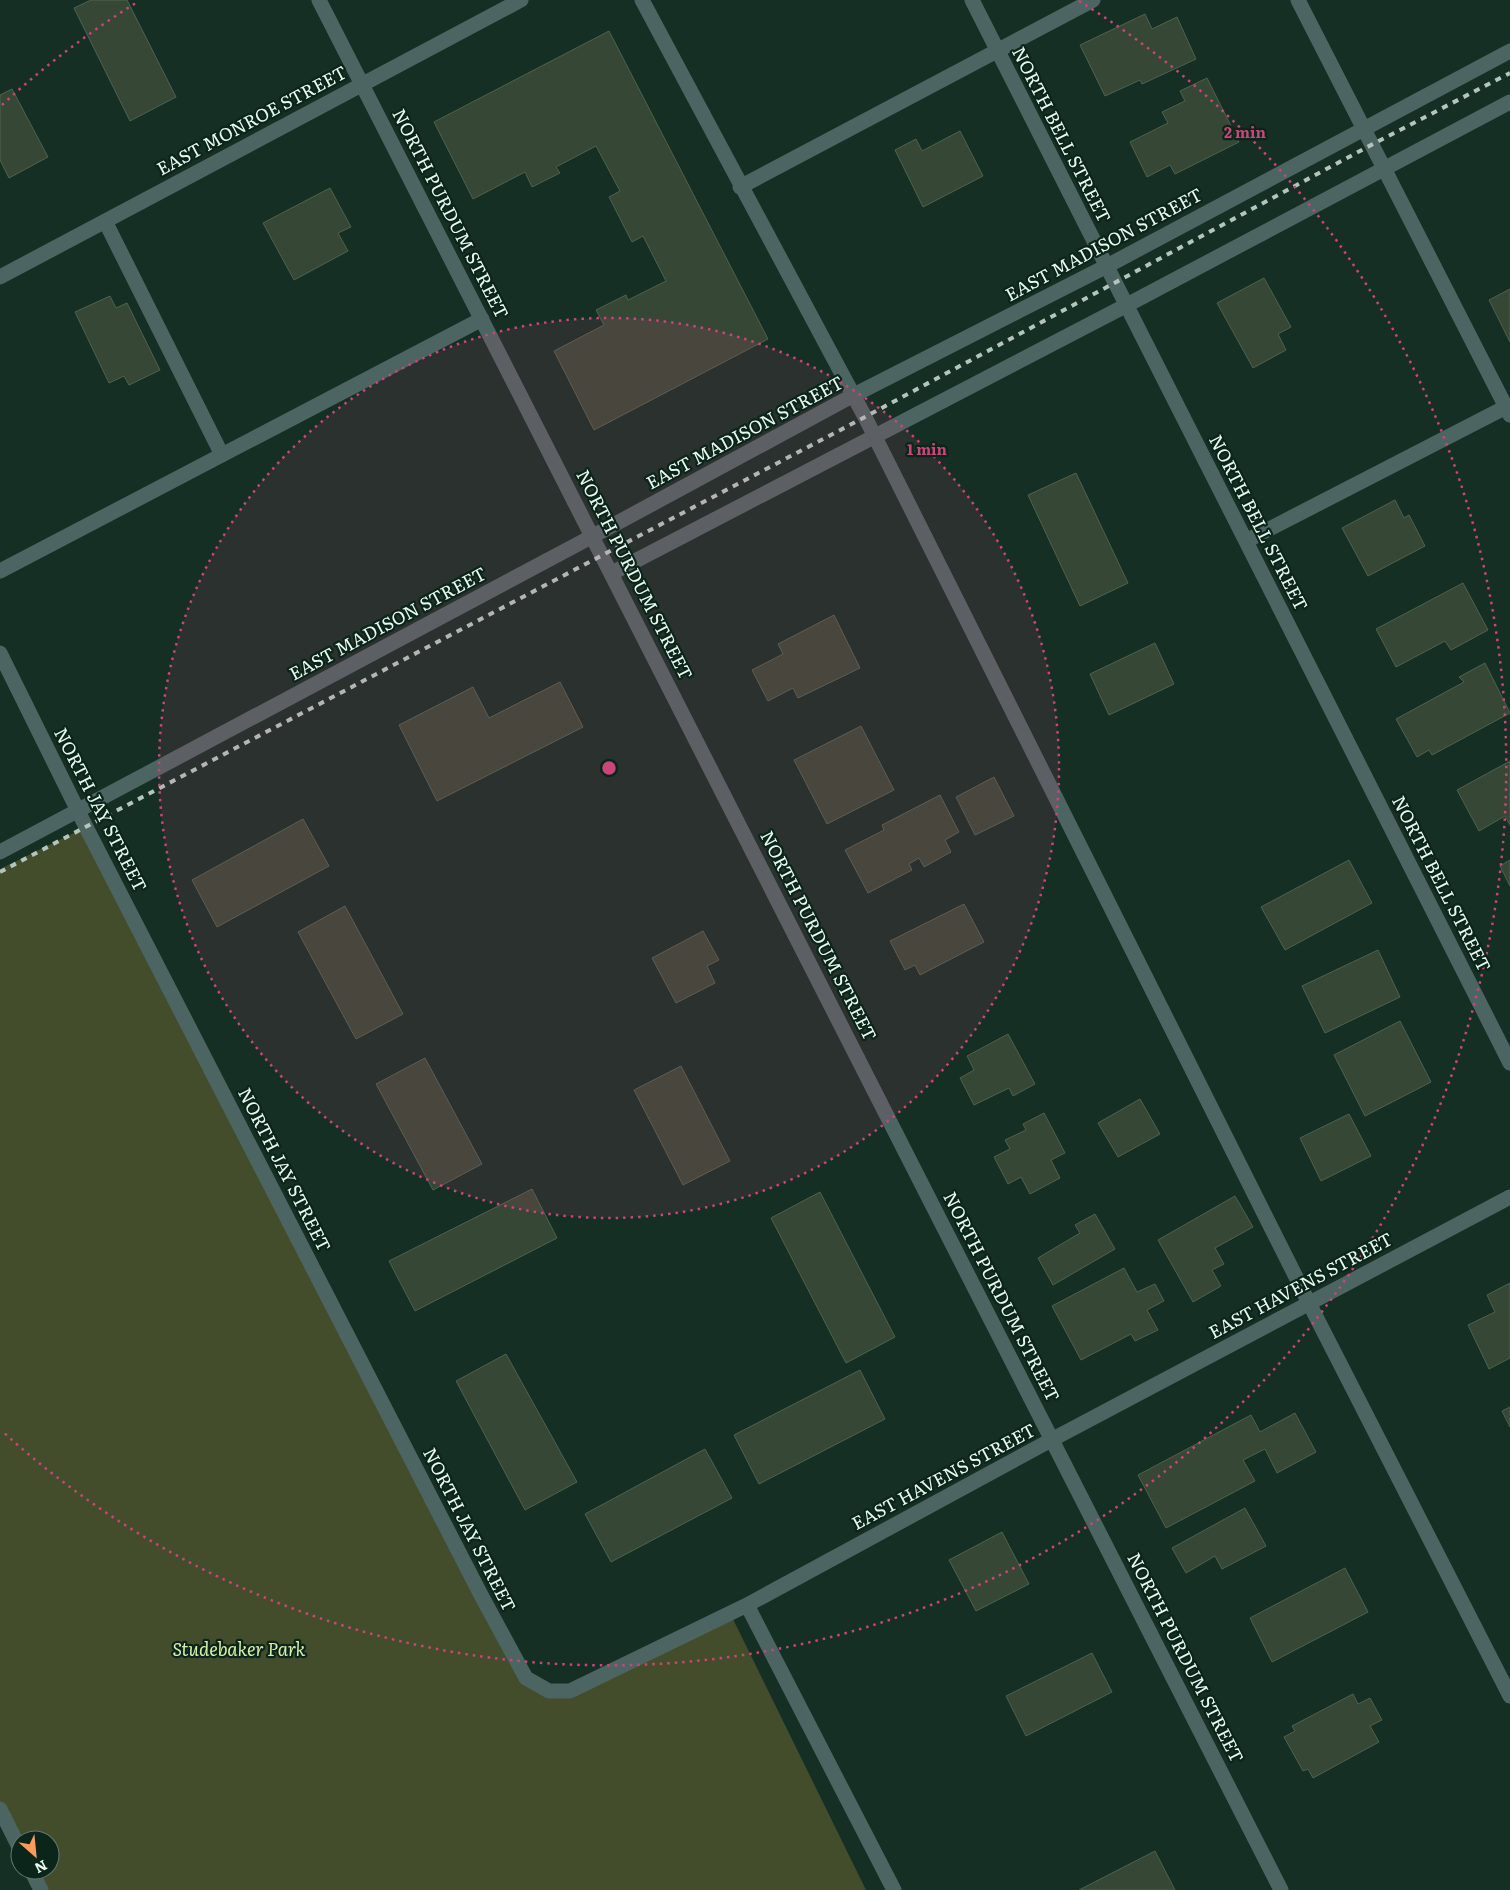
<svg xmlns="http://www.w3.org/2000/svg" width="1510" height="1890" font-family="Literata,serif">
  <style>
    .green { fill: #444d2b }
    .building { fill: #364735; stroke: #50624e }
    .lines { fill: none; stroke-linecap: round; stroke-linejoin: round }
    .minor { stroke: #4d6562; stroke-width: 15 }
    .rail { stroke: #b3c5bd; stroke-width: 4; stroke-dasharray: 6 6; stroke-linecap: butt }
    .ring { fill: none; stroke: #ca4579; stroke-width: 2.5; stroke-dasharray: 2.5 5 }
    .labels { text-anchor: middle; stroke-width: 4.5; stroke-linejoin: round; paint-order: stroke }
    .street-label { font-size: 18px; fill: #e9f9f1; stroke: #0b251b }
    .park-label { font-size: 18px; font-style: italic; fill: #dbeea7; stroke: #0b251b }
    .centre { fill: #ca4579; stroke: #0b251b; stroke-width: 2.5 }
    .ring-label { font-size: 15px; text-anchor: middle; font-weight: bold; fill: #ca4579; stroke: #0b251b; stroke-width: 4.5; stroke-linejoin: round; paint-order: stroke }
  </style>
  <rect width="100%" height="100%" fill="#152f25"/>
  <!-- green -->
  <path class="green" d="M 86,827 L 526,1678 L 570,1691 L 730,1613 L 866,1890 L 42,1890 L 32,1870 L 50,1870 L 50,1840 L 20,1840 L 0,1806 L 0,869 Z"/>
  <!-- building -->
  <path class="building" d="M 91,0 L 127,0 L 176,97 L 130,121 L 74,8 Z
    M 1145,14 L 1152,29 L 1177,17 L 1196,59 L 1142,84 L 1140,80 L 1105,96 L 1080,45 Z
    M 609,31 L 768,339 L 594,430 L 554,351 L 604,325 L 596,310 L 626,295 L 628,300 L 666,281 L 643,236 L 632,242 L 609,197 L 620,191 L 596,146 L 556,167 L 560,173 L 532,187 L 525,172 L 473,199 L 434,122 Z
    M 1207,78 L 1239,142 L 1175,174 L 1170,165 L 1147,177 L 1130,142 L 1168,123 L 1162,112 L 1185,101 L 1180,91 Z
    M 12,89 L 48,157 L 9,178 L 0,160 L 0,95 Z
    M 960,131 L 983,176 L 923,207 L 895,150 L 916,139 L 922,151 Z
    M 330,188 L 351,227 L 338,233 L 348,251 L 294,280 L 263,223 Z
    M 1264,278 L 1291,327 L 1278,334 L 1286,350 L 1253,368 L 1217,303 Z
    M 1510,289 L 1510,342 L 1489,300 Z
    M 110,296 L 116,308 L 127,303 L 160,370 L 129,385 L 124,376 L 109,383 L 75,312 Z
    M 1076,473 L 1128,583 L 1080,606 L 1028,495 Z
    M 1395,500 L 1404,518 L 1409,515 L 1425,546 L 1368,576 L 1342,528 Z
    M 1463,583 L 1488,630 L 1451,650 L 1445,641 L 1396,667 L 1376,629 Z
    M 834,615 L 860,668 L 798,698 L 793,688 L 768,701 L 752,670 L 783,654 L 778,644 Z
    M 1155,643 L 1174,684 L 1109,715 L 1090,674 Z
    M 1485,663 L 1510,713 L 1432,755 L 1429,750 L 1417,757 L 1396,719 L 1464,682 L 1459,677 Z
    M 560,682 L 583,727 L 437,801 L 399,725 L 473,687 L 489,718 Z
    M 861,726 L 894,790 L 827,824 L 794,760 Z
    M 1510,761 L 1510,825 L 1505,816 L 1479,831 L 1457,790 Z
    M 994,777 L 1014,816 L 975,835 L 956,797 Z
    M 940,795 L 959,832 L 945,840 L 951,852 L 924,867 L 919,858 L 909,864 L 912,870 L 868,893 L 845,850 L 884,830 L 882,825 Z
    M 303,819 L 329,866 L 217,927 L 192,880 Z
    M 1349,860 L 1372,903 L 1285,950 L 1261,907 Z
    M 1510,860 L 1510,886 L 1500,866 Z
    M 964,904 L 984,942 L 920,975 L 915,965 L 905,970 L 890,941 Z
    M 345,906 L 403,1014 L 356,1039 L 298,932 Z
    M 703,931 L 719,960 L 707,966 L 715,983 L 676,1003 L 652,958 Z
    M 1378,950 L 1400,997 L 1325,1033 L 1302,986 Z
    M 1400,1021 L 1431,1082 L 1365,1116 L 1334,1055 Z
    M 1008,1034 L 1035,1084 L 1013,1096 L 1009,1088 L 974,1105 L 960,1078 L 974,1070 L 967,1056 Z
    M 425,1058 L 482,1164 L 433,1190 L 376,1084 Z
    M 681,1066 L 730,1161 L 683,1185 L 634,1090 Z
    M 1140,1099 L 1160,1134 L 1118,1157 L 1098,1123 Z
    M 1044,1113 L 1065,1153 L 1051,1160 L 1060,1178 L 1030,1194 L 1021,1177 L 1008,1184 L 994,1157 L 1010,1149 L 1005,1140 L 1026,1130 L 1023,1124 Z
    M 1349,1114 L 1371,1156 L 1321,1181 L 1300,1138 Z
    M 532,1189 L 557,1238 L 415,1311 L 389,1261 Z
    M 820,1192 L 895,1337 L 846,1363 L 771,1218 Z
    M 1235,1196 L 1253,1227 L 1215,1248 L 1224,1264 L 1212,1270 L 1221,1286 L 1193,1302 L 1158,1240 Z
    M 1095,1214 L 1115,1249 L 1053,1285 L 1038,1258 L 1080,1233 L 1075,1225 Z
    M 1124,1268 L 1137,1292 L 1155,1284 L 1164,1301 L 1147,1310 L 1158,1330 L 1135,1341 L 1131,1334 L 1081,1360 L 1052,1306 Z
    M 1510,1283 L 1510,1358 L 1489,1369 L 1468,1325 L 1495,1312 L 1487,1295 Z
    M 506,1354 L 577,1482 L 525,1510 L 456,1381 Z
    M 860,1370 L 885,1419 L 759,1484 L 734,1435 Z
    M 1510,1407 L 1510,1427 L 1502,1411 Z
    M 1295,1413 L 1316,1452 L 1277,1473 L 1265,1449 L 1243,1460 L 1255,1481 L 1166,1528 L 1138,1475 L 1251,1415 L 1260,1432 Z
    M 705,1449 L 732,1498 L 611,1562 L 585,1514 Z
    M 1245,1508 L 1266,1546 L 1222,1569 L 1215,1556 L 1186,1573 L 1172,1548 Z
    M 1002,1532 L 1029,1584 L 976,1611 L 949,1560 Z
    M 1345,1568 L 1368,1612 L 1272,1662 L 1250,1618 Z
    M 1092,1653 L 1112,1692 L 1026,1736 L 1006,1696 Z
    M 1353,1694 L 1358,1704 L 1370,1698 L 1382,1720 L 1370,1726 L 1379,1742 L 1313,1778 L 1308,1769 L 1303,1771 L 1284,1737 L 1295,1731 L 1292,1726 Z
    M 1155,1851 L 1175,1890 L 1079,1890 Z"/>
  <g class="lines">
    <!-- minor -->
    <path class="minor" d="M 319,0 L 1281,1890
      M 642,0 L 865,417 L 1309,1303 L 1510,1696
      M 972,0 L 1510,1063
      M 1298,0 L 1510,415
      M 740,187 L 1093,0
      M 105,221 L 222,455
      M 0,277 L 521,0
      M 1246,541 L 1506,407
      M 0,571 L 482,319
      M 612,573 L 1127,305 L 1510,102
      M 0,653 L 86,827 L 481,1595 L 526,1678 L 549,1691 L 570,1691 L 747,1605 L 1053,1439 L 1510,1197
      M 0,852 L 593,536 L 852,396 L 1107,266 L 1510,51
      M 747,1605 L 894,1890
      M 0,1809 L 20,1849
      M 31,1870 L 41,1890"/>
    <!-- rail -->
    <path class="rail" d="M 0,872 L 865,417 L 1373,144 L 1510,73"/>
  </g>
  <!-- distance rings -->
  <circle cx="609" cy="768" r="450" fill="#ca4579" fill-opacity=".12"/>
  <g class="ring">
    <circle cx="609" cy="768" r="450"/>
    <path d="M2 105A899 899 0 0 1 139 1M1079 1A899 899 0 1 1 2 1431"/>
  </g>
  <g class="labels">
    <!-- street labels -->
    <g class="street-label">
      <text transform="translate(252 121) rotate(-28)" y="6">EAST MONROE STREET</text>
      <text transform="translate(1061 135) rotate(63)" y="6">NORTH BELL STREET</text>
      <text transform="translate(450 214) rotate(63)" y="6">NORTH PURDUM STREET</text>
      <text transform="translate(1104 245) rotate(-28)" y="6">EAST MADISON STREET</text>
      <text transform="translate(745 433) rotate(-28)" y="6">EAST MADISON STREET</text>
      <text transform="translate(1258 523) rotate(63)" y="6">NORTH BELL STREET</text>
      <text transform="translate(634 575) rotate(63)" y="6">NORTH PURDUM STREET</text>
      <text transform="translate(388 624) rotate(-28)" y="6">EAST MADISON STREET</text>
      <text transform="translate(100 810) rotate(63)" y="6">NORTH JAY STREET</text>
      <text transform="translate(1441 884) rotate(63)" y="6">NORTH BELL STREET</text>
      <text transform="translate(818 936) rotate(63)" y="6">NORTH PURDUM STREET</text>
      <text transform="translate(284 1170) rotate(63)" y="6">NORTH JAY STREET</text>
      <text transform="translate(1301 1286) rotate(-28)" y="6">EAST HAVENS STREET</text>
      <text transform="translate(1001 1297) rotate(63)" y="6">NORTH PURDUM STREET</text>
      <text transform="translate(944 1477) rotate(-28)" y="6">EAST HAVENS STREET</text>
      <text transform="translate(469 1530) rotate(63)" y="6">NORTH JAY STREET</text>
      <text transform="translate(1185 1658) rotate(63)" y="6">NORTH PURDUM STREET</text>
    </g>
    <!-- park labels -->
    <g class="park-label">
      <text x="239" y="1656">Studebaker Park</text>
    </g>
  </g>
  <circle cx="609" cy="768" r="8" class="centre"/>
  <g class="ring-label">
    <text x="1245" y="138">2 min</text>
    <text x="927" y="455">1 min</text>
  </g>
  <!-- north arrow -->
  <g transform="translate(35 1855) rotate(153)"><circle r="24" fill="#0b251b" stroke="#647a71"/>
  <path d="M0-4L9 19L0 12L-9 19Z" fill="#ff9b5a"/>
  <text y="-8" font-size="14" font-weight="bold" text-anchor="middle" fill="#e9f9f1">N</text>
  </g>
</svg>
